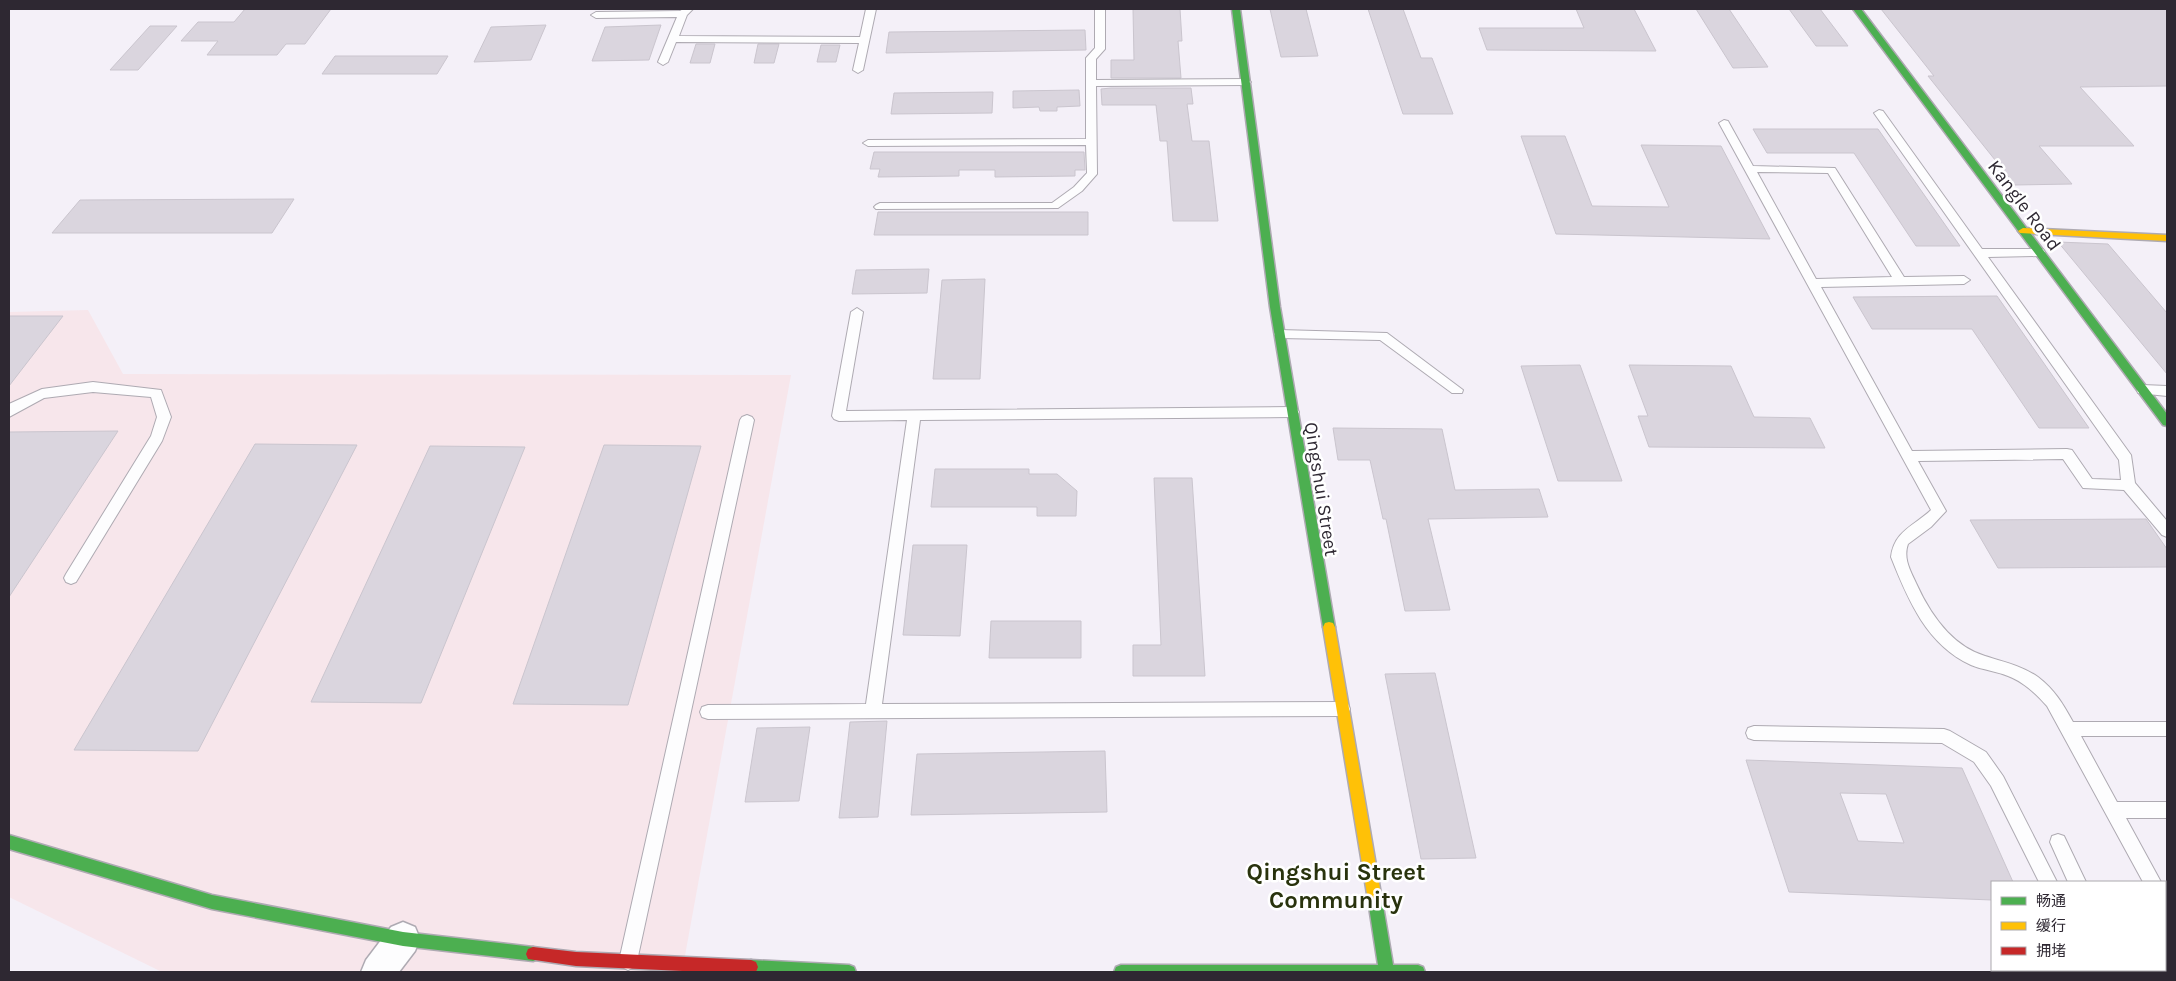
<svg xmlns="http://www.w3.org/2000/svg" width="2176" height="981" font-family="Karla,'Noto Sans SC',sans-serif">
  <style>
    .industrial { fill: #f7e6eb }
    .building { fill: #dad5de; stroke: #cac5ce; fill-rule: evenodd }
    .lines { fill: none; stroke-linecap: round; stroke-linejoin: round }
    .lane-casing { stroke: #aeaab2; stroke-width: 2 }
    .street-casing { stroke: #aeaab2; stroke-width: 3 }
    .fast-casing { stroke: #aeaab2; stroke-width: 3 }
    .slow-casing { stroke: #aeaab2; stroke-width: 3 }
    .jam-casing { stroke: #aeaab2; stroke-width: 3 }
    .lane { fill: #fdfdfe; fill-rule: evenodd }
    .street { fill: #fdfdfe; fill-rule: evenodd }
    .fast { fill: #4caf50; fill-rule: evenodd }
    .slow { fill: #ffc107; fill-rule: evenodd }
    .jam { fill: #c62828; fill-rule: evenodd }
    .labels { text-anchor: middle; stroke-width: 5; stroke-linejoin: round; paint-order: stroke }
    .street-label { font-size: 19px; fill: #2e2832; stroke: #fff }
    .near-neighbourhood-label { font-size: 24px; font-weight: bold; fill: #29330d; stroke: #fff }
  </style>
  <rect width="100%" height="100%" fill="#f4f0f8"/>
  <!-- industrial -->
  <path class="industrial" d="M 88,310 L 123,374 L 791,375 L 682,972 L 162,972 L 9,897 L 9,312 Z"/>
  <!-- building -->
  <path class="building" d="M 245,9 L 331,9 L 305,44 L 286,44 L 277,55 L 207,55 L 218,41 L 181,41 L 198,22 L 234,22 Z
    M 1133,9 L 1180,9 L 1182,41 L 1178,41 L 1181,78 L 1111,78 L 1111,60 L 1134,60 Z
    M 1270,9 L 1306,9 L 1318,56 L 1281,57 Z
    M 1368,9 L 1403,9 L 1421,58 L 1432,58 L 1453,114 L 1403,114 Z
    M 1576,9 L 1634,9 L 1656,51 L 1487,50 L 1479,28 L 1584,28 Z
    M 1696,9 L 1729,9 L 1768,67 L 1733,68 Z
    M 1789,9 L 1820,9 L 1848,46 L 1816,46 Z
    M 1881,9 L 2167,9 L 2167,86 L 2080,87 L 2134,146 L 2039,146 L 2072,184 L 2015,185 L 1928,76 L 1934,76 Z
    M 546,25 L 531,60 L 474,62 L 491,27 Z
    M 661,25 L 649,60 L 592,61 L 605,27 Z
    M 150,26 L 177,26 L 138,70 L 110,70 Z
    M 1085,30 L 1086,50 L 886,53 L 889,32 Z
    M 696,44 L 715,44 L 710,63 L 690,63 Z
    M 758,44 L 779,44 L 774,63 L 754,63 Z
    M 821,45 L 840,45 L 836,62 L 817,62 Z
    M 335,56 L 448,56 L 437,74 L 322,74 Z
    M 1111,88 L 1191,88 L 1193,104 L 1187,104 L 1192,141 L 1209,141 L 1218,221 L 1173,221 L 1167,141 L 1160,141 L 1156,105 L 1102,105 L 1101,89 Z
    M 1079,90 L 1080,106 L 1057,107 L 1057,111 L 1040,111 L 1039,107 L 1013,108 L 1013,91 Z
    M 993,92 L 992,113 L 891,114 L 894,93 Z
    M 1753,129 L 1878,129 L 1960,246 L 1916,246 L 1854,153 L 1767,153 Z
    M 1521,136 L 1565,136 L 1592,206 L 1669,207 L 1641,145 L 1721,146 L 1770,239 L 1556,234 Z
    M 874,152 L 1084,152 L 1085,170 L 1075,170 L 1075,176 L 995,177 L 995,170 L 959,170 L 959,176 L 878,177 L 880,169 L 870,169 Z
    M 294,199 L 272,233 L 52,233 L 80,200 Z
    M 878,212 L 1088,212 L 1088,235 L 874,235 Z
    M 2058,242 L 2108,244 L 2167,313 L 2167,374 Z
    M 929,269 L 927,293 L 852,294 L 856,270 Z
    M 985,279 L 980,379 L 933,379 L 942,280 Z
    M 1997,296 L 2089,428 L 2039,428 L 1972,329 L 1872,329 L 1853,297 Z
    M 9,316 L 63,316 L 9,386 Z
    M 1580,365 L 1622,481 L 1558,481 L 1521,366 Z
    M 1629,365 L 1731,366 L 1754,417 L 1810,418 L 1825,448 L 1649,447 L 1638,416 L 1648,416 Z
    M 1333,428 L 1442,429 L 1455,490 L 1539,489 L 1548,517 L 1428,519 L 1450,610 L 1405,611 L 1386,519 L 1383,519 L 1370,460 L 1338,460 Z
    M 118,431 L 9,597 L 9,432 Z
    M 255,444 L 357,445 L 198,751 L 74,750 Z
    M 604,445 L 701,446 L 628,705 L 513,704 Z
    M 430,446 L 525,447 L 421,703 L 311,702 Z
    M 935,469 L 1029,469 L 1029,474 L 1057,474 L 1077,491 L 1076,516 L 1037,516 L 1037,507 L 931,507 Z
    M 1154,478 L 1192,478 L 1205,676 L 1133,676 L 1133,645 L 1161,645 Z
    M 2146,519 L 2167,549 L 2167,567 L 1998,568 L 1970,520 Z
    M 913,545 L 967,545 L 960,636 L 903,635 Z
    M 991,621 L 1081,621 L 1081,658 L 989,658 Z
    M 1435,673 L 1476,858 L 1421,859 L 1385,674 Z
    M 887,721 L 878,817 L 839,818 L 850,722 Z
    M 810,727 L 799,801 L 745,802 L 757,728 Z
    M 1105,751 L 1107,812 L 911,815 L 917,754 Z
    M 1746,760 L 1962,768 L 2013,882 L 1992,882 L 1992,900 L 1789,892 ZM 1840,793 L 1886,794 L 1904,843 L 1858,841 Z"/>
  <g class="lines">
    <defs>
      <path id="lane" d="M 683,9 L 693,9 L 687,15 L 679,36 L 860,37 L 866,9 L 876,9 L 863,70 L 858,73 L 853,70 L 859,43 L 676,42 L 668,62 L 663,65 L 658,62 L 677,17 L 596,18 L 591,15 L 596,12 L 680,11 Z
        M 1095,9 L 1105,9 L 1105,49 L 1096,59 L 1096,80 L 1246,79 L 1251,82 L 1246,85 L 1096,86 L 1097,174 L 1082,191 L 1058,208 L 876,209 L 874,207 L 876,205 L 880,203 L 1052,203 L 1074,187 L 1087,173 L 1086,145 L 868,146 L 863,143 L 868,140 L 1086,139 L 1086,58 L 1095,48 Z
        M 1879,110 L 1883,111 L 1982,249 L 2043,249 L 2045,252 L 2039,256 L 1988,257 L 2131,455 L 2135,483 L 2167,521 L 2167,537 L 2162,535 L 2124,490 L 2083,488 L 2063,459 L 1918,461 L 1946,511 L 1931,527 L 1908,544 C 1903,558 1910,570 1916,583 C 1930,614 1952,646 1985,656 C 2004,662 2022,666 2038,677 C 2055,690 2063,704 2073,722 L 2167,722 L 2167,736 L 2081,736 L 2117,802 L 2167,802 L 2167,818 L 2126,818 L 2161,882 L 2143,882 L 2047,706 C 2036,694 2024,682 2008,676 C 1996,671 1983,670 1971,665 C 1927,645 1908,600 1891,557 C 1894,531 1914,526 1931,510 L 1719,123 L 1724,120 L 1728,121 L 1753,166 L 1835,168 L 1904,277 L 1964,276 L 1970,280 L 1964,284 L 1821,287 L 1912,451 L 2067,449 L 2072,450 L 2092,479 L 2121,480 L 2119,460 L 1874,113 ZM 1757,172 L 1828,173 L 1892,277 L 1816,279 Z
        M 857,308 L 863,312 L 846,411 L 1292,407 L 1297,409 L 1299,412 L 1297,415 L 1292,417 L 920,420 L 882,704 L 1342,702 L 1348,704 L 1350,709 L 1348,714 L 1342,716 L 708,719 L 702,717 L 700,712 L 702,707 L 708,705 L 866,704 L 907,420 L 839,421 L 834,419 L 832,416 L 851,312 Z
        M 1280,330 L 1387,333 L 1463,390 L 1462,393 L 1452,393 L 1380,340 L 1280,338 L 1274,334 Z
        M 93,382 L 161,390 L 171,417 L 162,441 L 76,582 L 71,584 L 66,582 L 64,578 L 66,574 L 151,436 L 157,417 L 151,397 L 93,392 L 44,398 L 9,417 L 9,404 L 42,389 Z
        M 2143,385 L 2167,386 L 2167,396 L 2138,393 L 2137,390 L 2138,387 Z
        M 747,415 L 752,417 L 754,420 L 637,961 L 634,967 L 628,970 L 622,967 L 619,961 L 740,420 L 742,417 Z
        M 1754,726 L 1944,729 L 1950,731 L 1986,752 L 2003,776 L 2057,882 L 2039,882 L 1991,786 L 1974,762 L 1942,743 L 1754,740 L 1748,738 L 1746,733 L 1748,728 Z
        M 2058,834 L 2064,836 L 2086,882 L 2068,882 L 2050,842 L 2052,836 Z
        M 2082,970 L 2113,970 L 2113,972 L 2083,972 Z"/>
      <path id="street" d="M 403,922 L 415,927 L 420,939 L 415,951 L 399,972 L 361,972 L 366,960 L 391,927 Z"/>
      <path id="fast" d="M 1232,9 L 1240,9 L 1280,307 L 1335,627 L 1333,631 L 1329,632 L 1325,631 L 1323,627 L 1270,307 Z
        M 1853,9 L 1861,9 L 2167,414 L 2167,426 L 2163,425 Z
        M 9,835 L 212,895 L 403,932 L 533,947 L 538,949 L 540,954 L 538,959 L 533,961 L 403,946 L 212,909 L 9,849 Z
        M 1375,893 L 1380,895 L 1382,900 L 1393,965 L 1418,965 L 1423,967 L 1425,972 L 1114,972 L 1116,967 L 1121,965 L 1378,965 L 1368,900 L 1370,895 Z
        M 751,960 L 849,965 L 854,967 L 856,972 L 746,972 L 744,967 L 746,962 Z"/>
      <path id="slow" d="M 2023,228 L 2167,235 L 2167,241 L 2020,233 L 2018,231 Z
        M 1329,622 L 1333,623 L 1335,627 L 1382,900 L 1380,905 L 1375,907 L 1370,905 L 1368,900 L 1323,627 L 1325,623 Z"/>
      <path id="jam" d="M 533,947 L 576,952 L 751,960 L 756,962 L 758,967 L 756,972 L 704,972 L 576,966 L 528,959 L 526,954 L 528,949 Z"/>
    </defs>
    <!-- lane casing -->
    <use href="#lane" class="lane-casing"/>
    <!-- street casing -->
    <use href="#street" class="street-casing"/>
    <!-- fast casing -->
    <use href="#fast" class="fast-casing"/>
    <!-- slow casing -->
    <use href="#slow" class="slow-casing"/>
    <!-- jam casing -->
    <use href="#jam" class="jam-casing"/>
    <!-- lane -->
    <use href="#lane" class="lane"/>
    <!-- street -->
    <use href="#street" class="street"/>
    <!-- fast -->
    <use href="#fast" class="fast"/>
    <!-- slow -->
    <use href="#slow" class="slow"/>
    <!-- jam -->
    <use href="#jam" class="jam"/>
  </g>
  <g class="labels">
    <!-- street labels -->
    <g class="street-label">
      <text transform="translate(2025 205) rotate(53)" y="7">Kangle Road</text>
      <text transform="translate(1322 489) rotate(81)" y="7">Qingshui Street</text>
    </g>
    <!-- near-neighbourhood labels -->
    <g class="near-neighbourhood-label">
      <text x="1336" y="880">Qingshui Street<tspan x="1336" dy="28">Community</tspan></text>
    </g>
  </g>
  <!-- border -->
  <rect width="2176" height="981" fill="none" stroke="#2e2832" stroke-width="20"/>
  <!-- legend -->
  <rect x="1991" y="881" width="175" height="90" fill="#ffffff" stroke="#aba9ad"/>
  <rect x="2001" y="897" width="25" height="8" fill="#4caf50" stroke="#aba9ad"/>
  <text x="2036" y="906" font-size="15" fill="#2e2832">畅通</text>
  <rect x="2001" y="922" width="25" height="8" fill="#ffc107" stroke="#aba9ad"/>
  <text x="2036" y="931" font-size="15" fill="#2e2832">缓行</text>
  <rect x="2001" y="947" width="25" height="8" fill="#c62828" stroke="#aba9ad"/>
  <text x="2036" y="956" font-size="15" fill="#2e2832">拥堵</text>
</svg>
